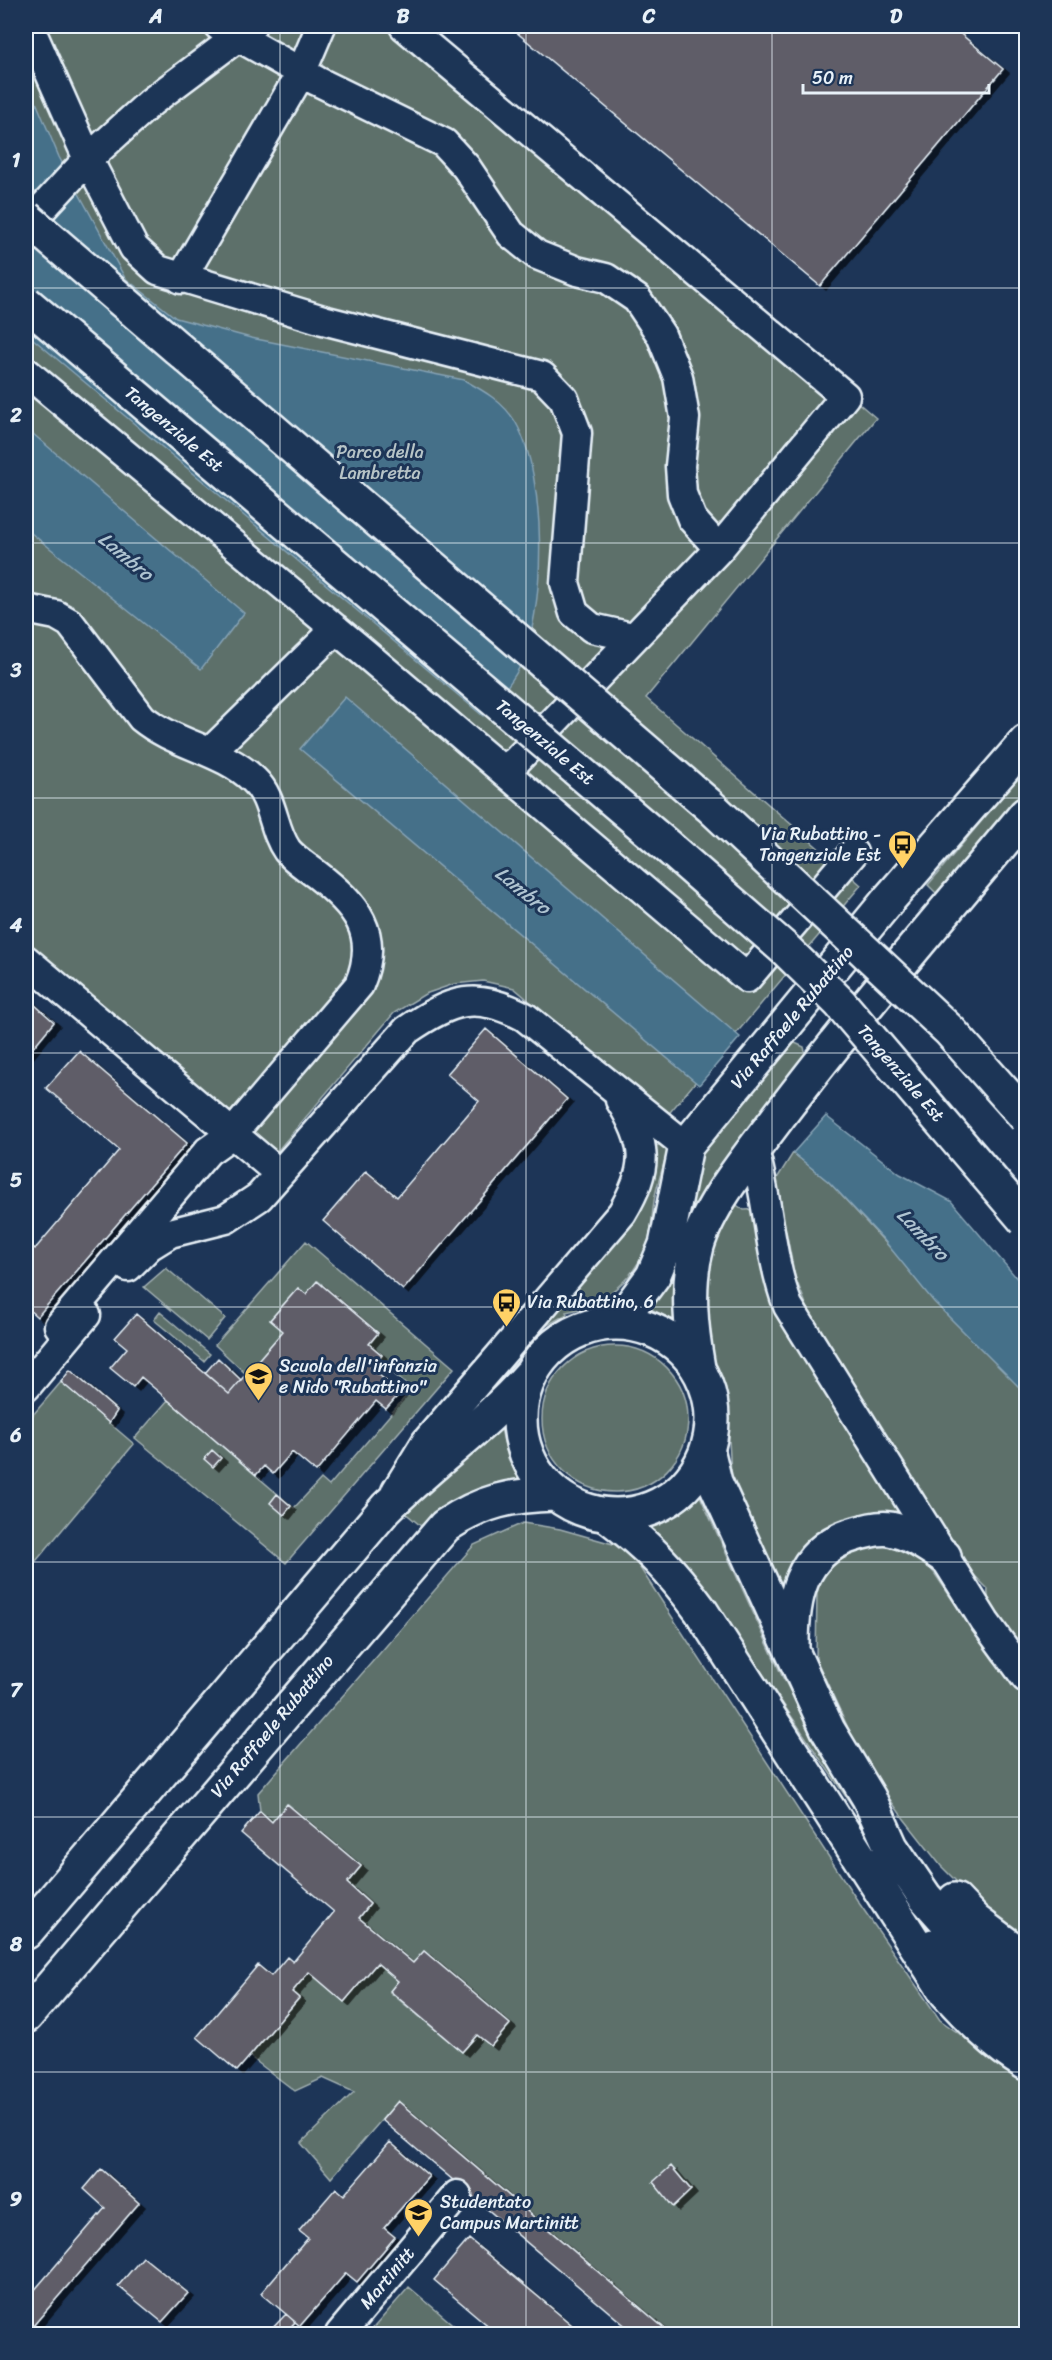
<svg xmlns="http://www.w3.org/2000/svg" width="1052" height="2360" font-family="Sriracha,sans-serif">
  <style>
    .green { fill: #5d706b; stroke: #a2b0b2; stroke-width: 1.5 }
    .water { fill: #446f89; stroke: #86a3b5; stroke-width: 1.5 }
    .building { fill: #5e5d68; stroke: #e8f1f8; stroke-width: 1.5; filter: url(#shadow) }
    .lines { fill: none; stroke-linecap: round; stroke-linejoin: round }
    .street-casing { stroke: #e8f1f8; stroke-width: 33 }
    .secondary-casing { stroke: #e8f1f8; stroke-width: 38 }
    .highway-casing { stroke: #e8f1f8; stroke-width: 38 }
    .street { stroke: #1d3557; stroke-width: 28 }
    .secondary { stroke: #1d3557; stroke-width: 33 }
    .highway { stroke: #1d3557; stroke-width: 33 }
    .highway-bridge-casing { stroke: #e8f1f8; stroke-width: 38; stroke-linecap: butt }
    .highway-bridge { stroke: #1d3557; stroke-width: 33 }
    .grid { fill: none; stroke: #e8f1f8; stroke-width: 1.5; stroke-opacity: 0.55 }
    .labels { text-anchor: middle; stroke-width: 6; stroke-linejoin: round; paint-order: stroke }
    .street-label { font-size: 18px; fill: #e8f1f8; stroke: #1d3557 }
    .park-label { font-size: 18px; fill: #b7c4c7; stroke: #1d3557 }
    .poi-label { font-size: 18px; fill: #e8f1f8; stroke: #1d3557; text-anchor: start }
    .water-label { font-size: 20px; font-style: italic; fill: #afc4d1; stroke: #1d3557 }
    .neatline { fill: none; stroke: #e8f1f8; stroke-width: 2 }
    .grid-label { font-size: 20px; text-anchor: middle; font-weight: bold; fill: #e8f1f8 }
  </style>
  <defs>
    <filter id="shadow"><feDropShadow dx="6" dy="4" stdDeviation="0" flood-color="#0009"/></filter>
  </defs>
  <rect width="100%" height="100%" fill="#1d3557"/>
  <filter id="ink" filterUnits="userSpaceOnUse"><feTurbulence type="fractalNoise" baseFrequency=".0167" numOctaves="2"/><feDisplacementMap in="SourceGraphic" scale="12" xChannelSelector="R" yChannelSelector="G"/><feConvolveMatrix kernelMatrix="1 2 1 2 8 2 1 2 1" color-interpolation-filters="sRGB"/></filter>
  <g filter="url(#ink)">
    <!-- green -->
    <path class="green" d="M 26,26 L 415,26 L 876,418 L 646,698 L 861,885 L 666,1117 L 514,988 L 483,981 L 454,984 L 425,994 L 394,1013 L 273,1156 L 26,974 Z
      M 1026,768 L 1026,788 L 937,894 L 928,885 Z
      M 795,1043 L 804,1047 L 806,1056 L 694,1220 L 686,1220 L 691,1187 L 702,1149 L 791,1044 Z
      M 655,1127 L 668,1148 C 664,1166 657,1183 654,1201 C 652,1214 652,1226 649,1238 C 638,1278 603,1305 566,1312 L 567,1314 L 544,1327 L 650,1147 L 659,1145 Z
      M 793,1153 L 829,1182 L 1026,1394 L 1026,1652 C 1013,1636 985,1612 988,1589 L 970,1571 L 808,1309 L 795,1277 L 776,1180 Z
      M 735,1204 L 744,1210 L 760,1209 L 765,1245 L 916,1524 L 885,1519 L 784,1595 L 731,1474 L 726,1389 L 712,1353 L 704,1304 L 712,1244 Z
      M 306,1241 L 454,1368 L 286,1563 L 135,1438 L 168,1400 L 294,1508 L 321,1479 L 329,1486 L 412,1389 L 377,1360 L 381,1354 L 369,1344 L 378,1332 L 318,1281 L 306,1294 L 298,1288 L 270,1320 L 283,1331 L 246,1374 L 215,1345 Z
      M 166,1268 L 225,1318 L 207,1340 L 144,1287 Z
      M 676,1269 L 679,1323 L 647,1307 Z
      M 160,1312 L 210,1354 L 204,1361 L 154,1320 Z
      M542 1419a73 73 0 1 1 146 0a73 73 0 1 1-146 0Z
      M 61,1382 L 134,1444 L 26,1573 L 26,1423 Z
      M 499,1429 L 501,1429 L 508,1458 L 519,1479 C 473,1488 456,1493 421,1526 L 403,1511 Z
      M 698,1495 L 700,1496 L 782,1676 L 861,1815 L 859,1816 L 699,1580 L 672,1549 L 648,1529 L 678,1513 Z
      M 523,1523 L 560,1529 L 627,1548 L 859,1903 L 940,2020 L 1026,2081 L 1026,2334 L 671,2334 L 398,2101 L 331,2178 L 301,2143 L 354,2092 L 323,2078 L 295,2091 L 249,2056 L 299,1998 L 292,1992 L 309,1972 L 344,2002 L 377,1963 L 398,1981 L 390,1992 L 462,2052 L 477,2035 L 491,2046 L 509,2025 L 424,1951 L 413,1963 L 359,1918 L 370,1903 L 347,1883 L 361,1866 L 288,1804 L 272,1822 L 260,1811 L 258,1793 L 474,1545 Z
      M 878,1544 L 903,1546 L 923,1560 L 935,1574 L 993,1660 L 1026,1695 L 1026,1944 L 988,1913 L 941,1866 L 901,1815 L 865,1764 L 816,1659 L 817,1593 L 820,1581 L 843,1554 Z
      M 409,2287 L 464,2334 L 368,2334 Z"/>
    <!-- water -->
    <path class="water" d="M 26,78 L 59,157 L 125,278 L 176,318 L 251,338 L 464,380 C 484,391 504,402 516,423 C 547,478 547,612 519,668 C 511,685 495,701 483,716 L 26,333 Z
      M 26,428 L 244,613 L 201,669 L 26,529 Z
      M 345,697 L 740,1037 L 699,1085 L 300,749 Z
      M 826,1116 L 900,1174 L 951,1201 L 1026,1289 L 1026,1394 L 934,1302 L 883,1239 L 829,1182 L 793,1153 Z"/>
    <!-- building -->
    <path class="building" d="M 509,26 L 951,26 L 1003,69 L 820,286 Z
      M 26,997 L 54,1022 L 26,1056 Z
      M 486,1029 L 567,1099 L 403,1290 L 323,1221 L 366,1171 L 397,1197 L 479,1101 L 447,1074 Z
      M 79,1051 L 187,1143 L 37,1317 L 26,1307 L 26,1241 L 35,1249 L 119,1150 L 46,1088 Z
      M 317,1281 L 378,1333 L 369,1344 L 382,1355 L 371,1368 L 400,1393 L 386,1409 L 376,1401 L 316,1472 L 292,1452 L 273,1474 L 264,1466 L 256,1475 L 141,1377 L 133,1387 L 110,1368 L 127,1348 L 115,1338 L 136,1314 L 229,1394 L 283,1331 L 270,1320 L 298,1288 L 306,1294 Z
      M 218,1358 L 241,1380 L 229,1394 L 205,1373 Z
      M 70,1370 L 117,1411 L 109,1423 L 61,1382 Z
      M 212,1450 L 221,1458 L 213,1467 L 204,1459 Z
      M 277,1494 L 291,1506 L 284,1515 L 270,1503 Z
      M 287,1804 L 361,1866 L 347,1883 L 370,1904 L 359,1918 L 413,1963 L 424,1951 L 510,2024 L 491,2046 L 477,2035 L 462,2052 L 390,1991 L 398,1981 L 377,1963 L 344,2002 L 309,1972 L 292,1992 L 299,1998 L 237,2071 L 197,2037 L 258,1965 L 271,1976 L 287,1957 L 293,1962 L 334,1912 L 241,1833 L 260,1811 L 272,1822 Z
      M 398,2101 L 671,2334 L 635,2334 L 382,2120 Z
      M 390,2142 L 429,2176 L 384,2228 L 395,2237 L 357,2282 L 346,2273 L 300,2326 L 261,2293 L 308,2238 L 299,2231 L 336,2188 L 344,2195 Z
      M 671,2166 L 691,2190 L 673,2207 L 653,2182 Z
      M 101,2169 L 139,2203 L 26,2334 L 26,2300 L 105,2208 L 84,2189 Z
      M 469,2239 L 572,2325 L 565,2334 L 498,2334 L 434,2280 Z
      M 143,2257 L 188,2293 L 162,2322 L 118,2286 Z
      M 286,2314 L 295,2322 L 284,2334 L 267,2334 Z"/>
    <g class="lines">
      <defs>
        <path id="street" d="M 29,26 L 88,159 L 134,248 L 158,270 L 323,320 L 542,376 L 564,399 L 577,433 L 565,583 L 574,613 L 592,628 L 632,637
          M 219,26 L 317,81 L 444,143 L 466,167 L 511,234 L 537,255 L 577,271 L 606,278 L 637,299 L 661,335 L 678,377 L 685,418 L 680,466 L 682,494 L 692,519 L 719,549
          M 404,26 L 845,396 L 719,549 L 516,761 L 503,770
          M 26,226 L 88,159 L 151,102 L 251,27
          M 181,279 L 301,73 L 321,26
          M 26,372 L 361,650 L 747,978 L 853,853
          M 26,609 L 56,615 L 70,623 L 142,718 C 175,745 223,750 254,780 C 274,799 272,829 287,850 C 294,859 307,867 316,874 C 356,905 381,933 359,985 L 232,1134 L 208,1151 L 59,1326
          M 210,752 L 336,629
          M 26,960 L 267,1163
          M 754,1150 C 769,1201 769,1256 788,1306 L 985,1622 L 1026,1678
          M 128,1267 L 149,1246 L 170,1233 L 226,1219 L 259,1197 L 407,1030 C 452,999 476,991 525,1017 L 686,1146
          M 26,1387 L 86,1315
          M 396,1491 L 426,1442 L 622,1213 C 649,1167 648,1145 620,1100
          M 340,2334 L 457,2195"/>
        <path id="secondary" d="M520 1419a96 96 0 1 1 192 0a96 96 0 1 1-192 0Z
          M 618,1323 L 653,1276 L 666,1245 L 686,1146 L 890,898 L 1026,742
          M 698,1368 C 691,1328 686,1286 697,1246 C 710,1202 751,1154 779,1116 C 858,1012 943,914 1026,814
          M 26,1932 L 386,1508 C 432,1462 486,1425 530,1375
          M 26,2016 L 445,1526 C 483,1501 511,1495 555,1494"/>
        <path id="highway" d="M 708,1453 L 715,1482 L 828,1730 L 869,1798 L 891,1847 L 925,1897 L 959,1935 L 1026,1994
          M 607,1515 C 649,1547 670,1569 701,1611 L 946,1992 C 970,2018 995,2045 1026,2063
          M 792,1646 C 792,1599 800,1553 849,1536 C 862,1532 877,1527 890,1529 C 911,1533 927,1545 944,1556
          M 955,1900 L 975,1921 L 1026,1959
          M 933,1946 L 962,1976 L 1026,2025"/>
      </defs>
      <!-- street casing -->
      <use href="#street" class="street-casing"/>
      <!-- secondary casing -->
      <use href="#secondary" class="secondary-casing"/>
      <!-- highway casing -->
      <use href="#highway" class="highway-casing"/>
      <!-- street -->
      <use href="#street" class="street"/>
      <!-- secondary -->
      <use href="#secondary" class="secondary"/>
      <!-- highway -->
      <use href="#highway" class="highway"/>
      <defs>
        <path id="highway-bridge" d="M 26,218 L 710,806 L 950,1031 L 1026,1117
          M 26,303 L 667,846 L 786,950 L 840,1003 L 1026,1221"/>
      </defs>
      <!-- highway-bridge casing -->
      <use href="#highway-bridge" class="highway-bridge-casing"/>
      <!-- highway-bridge -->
      <use href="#highway-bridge" class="highway-bridge"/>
    </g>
  </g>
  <!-- grid -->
  <path class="grid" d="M 280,26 L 280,2334M 526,26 L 526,2334M 772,26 L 772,2334M 26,288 L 1026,288M 26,543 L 1026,543M 26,798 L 1026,798M 26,1053 L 1026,1053M 26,1307 L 1026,1307M 26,1562 L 1026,1562M 26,1817 L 1026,1817M 26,2072 L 1026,2072"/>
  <!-- icons -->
  <defs>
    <symbol id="bus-pin" viewBox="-11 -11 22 30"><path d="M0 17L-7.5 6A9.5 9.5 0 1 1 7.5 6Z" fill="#ffd166" stroke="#1d3557"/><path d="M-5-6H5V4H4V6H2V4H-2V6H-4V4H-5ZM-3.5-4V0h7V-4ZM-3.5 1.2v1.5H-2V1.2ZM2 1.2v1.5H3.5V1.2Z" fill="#111"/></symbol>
    <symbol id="school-pin" viewBox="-11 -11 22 30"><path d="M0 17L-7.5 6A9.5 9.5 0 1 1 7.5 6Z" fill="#ffd166" stroke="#1d3557"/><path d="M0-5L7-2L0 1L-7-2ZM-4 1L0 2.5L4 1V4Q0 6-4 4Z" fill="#111"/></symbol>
    <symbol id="university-pin" viewBox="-11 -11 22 30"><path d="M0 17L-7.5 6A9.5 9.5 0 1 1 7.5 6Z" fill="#ffd166" stroke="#1d3557"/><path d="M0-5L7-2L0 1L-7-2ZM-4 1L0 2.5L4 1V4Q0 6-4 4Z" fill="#111"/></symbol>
  </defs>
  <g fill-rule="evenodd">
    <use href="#bus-pin" x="886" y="828" width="33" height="45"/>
    <use href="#bus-pin" x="490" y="1286" width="33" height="45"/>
    <use href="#school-pin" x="242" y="1360" width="33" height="45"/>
    <use href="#university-pin" x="402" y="2196" width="33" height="45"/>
  </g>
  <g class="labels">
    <!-- street labels -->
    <g class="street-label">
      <text transform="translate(174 429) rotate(40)" y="6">Tangenziale Est</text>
      <text transform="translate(545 742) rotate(40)" y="6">Tangenziale Est</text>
      <text transform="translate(792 1017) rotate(-50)" y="6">Via Raffaele Rubattino</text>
      <text transform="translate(901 1073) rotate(49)" y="6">Tangenziale Est</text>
      <text transform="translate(272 1726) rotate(-50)" y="6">Via Raffaele Rubattino</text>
      <text transform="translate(387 2278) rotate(-50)" y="6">Martinitt</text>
    </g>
    <!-- park labels -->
    <g class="park-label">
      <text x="380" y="458">Parco della<tspan x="380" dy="21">Lambretta</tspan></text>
    </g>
    <!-- poi labels -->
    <g class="poi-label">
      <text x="881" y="840" text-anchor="end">Via Rubattino -<tspan x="881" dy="21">Tangenziale Est</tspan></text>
      <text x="527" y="1308">Via Rubattino, 6</text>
      <text x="279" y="1372">Scuola dell'infanzia<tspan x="279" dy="21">e Nido "Rubattino"</tspan></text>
      <text x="440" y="2208">Studentato<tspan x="440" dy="21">Campus Martinitt</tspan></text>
    </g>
    <!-- water labels -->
    <g class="water-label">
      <text transform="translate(126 556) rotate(40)" y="7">Lambro</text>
      <text transform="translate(523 890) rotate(39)" y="7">Lambro</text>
      <text transform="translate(923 1234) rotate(46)" y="7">Lambro</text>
    </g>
  </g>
  <!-- margin -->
  <rect width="1052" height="2360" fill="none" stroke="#1d3557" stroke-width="66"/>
  <!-- scale -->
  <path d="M803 84v9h186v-9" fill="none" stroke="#e8f1f8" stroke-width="3"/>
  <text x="812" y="84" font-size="18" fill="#e8f1f8" stroke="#1d3557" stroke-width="4.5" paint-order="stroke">50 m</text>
  <rect x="33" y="33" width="986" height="2294" class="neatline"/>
  <g class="grid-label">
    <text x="156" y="23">A</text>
    <text x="403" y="23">B</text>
    <text x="649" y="23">C</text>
    <text x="896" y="23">D</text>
    <text x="16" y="167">1</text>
    <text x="16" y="422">2</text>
    <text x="16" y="677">3</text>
    <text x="16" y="932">4</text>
    <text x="16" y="1187">5</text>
    <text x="16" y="1442">6</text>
    <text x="16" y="1697">7</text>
    <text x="16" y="1951">8</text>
    <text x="16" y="2206">9</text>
  </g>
</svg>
